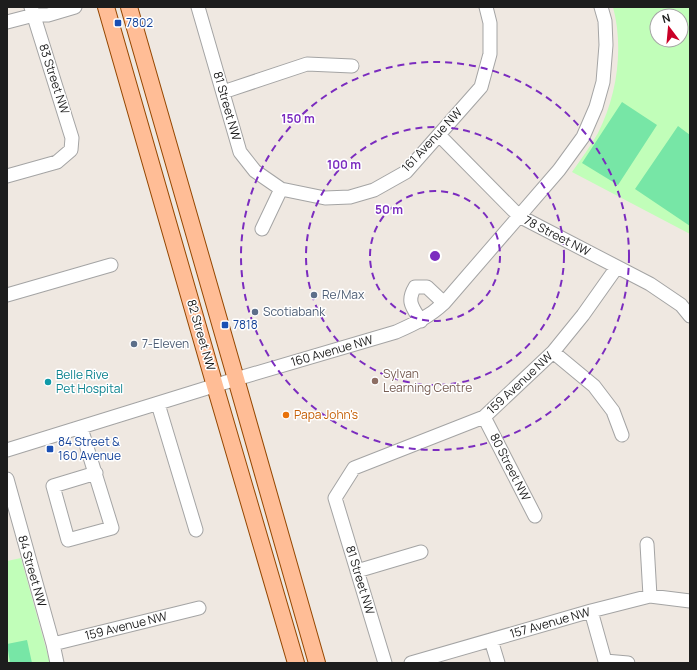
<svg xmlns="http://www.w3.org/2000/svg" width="697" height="670" font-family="Manrope,sans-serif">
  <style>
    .park { fill: #c1feb9; fill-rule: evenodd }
    .pitch { fill: #77e6a6 }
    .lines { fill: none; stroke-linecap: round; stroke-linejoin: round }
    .minor-casing { stroke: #a4a4a4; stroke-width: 15 }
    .major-casing { stroke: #954700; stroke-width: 18 }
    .minor { stroke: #fff; stroke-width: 13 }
    .major { stroke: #ffbd96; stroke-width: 16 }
    .ring { fill: none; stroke: #7b2cbf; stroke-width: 2; stroke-dasharray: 7 5 }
    .transit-dot { fill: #1a4fb4; stroke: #fff; stroke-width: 1.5 }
    .service-dot { fill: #5c6f8a; stroke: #fff; stroke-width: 1.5 }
    .education-dot { fill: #8d6e63; stroke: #fff; stroke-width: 1.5 }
    .culture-dot { fill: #0f9aa8; stroke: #fff; stroke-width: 1.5 }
    .food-dot { fill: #e8710a; stroke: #fff; stroke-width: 1.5 }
    .labels { text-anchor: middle; stroke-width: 3; stroke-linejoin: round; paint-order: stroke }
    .transit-label { font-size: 12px; fill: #164399; stroke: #fff; text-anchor: start }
    .street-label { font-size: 12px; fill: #1d1d1d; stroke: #fff }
    .service-label { font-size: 12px; fill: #4e5e75; stroke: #fff; text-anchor: start }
    .education-label { font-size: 12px; fill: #785e54; stroke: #fff; text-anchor: start }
    .culture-label { font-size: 12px; fill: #0d838f; stroke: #fff; text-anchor: start }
    .food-label { font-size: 12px; fill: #c56008; stroke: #fff; text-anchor: start }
    .centre { fill: #7b2cbf; stroke: #fff; stroke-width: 2 }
    .ring-label { font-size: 12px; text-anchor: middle; font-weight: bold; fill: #7b2cbf; stroke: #fff; stroke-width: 3; stroke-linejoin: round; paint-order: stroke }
  </style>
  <rect width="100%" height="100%" fill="#efe8e1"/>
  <!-- park -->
  <path class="park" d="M 613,7 L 690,7 L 690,234 L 572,172 C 581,159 590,147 598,133 C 617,96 624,48 613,7 ZM 657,16 L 681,16 L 681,40 L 657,40 Z
    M 21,558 L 50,663 L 7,663 L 7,561 Z"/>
  <!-- pitch -->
  <path class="pitch" d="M 622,102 L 657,125 L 618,185 L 582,163 Z
    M 678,126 L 690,135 L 690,226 L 635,189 Z
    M 27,640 L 32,663 L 10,663 L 7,644 Z"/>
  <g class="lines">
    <defs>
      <path id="minor" d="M 198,7 L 240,152 L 255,171 L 281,189 L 325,198 L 350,197 L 374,190 L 406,172 L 481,87 L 490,54 L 490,23 L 486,7
        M 7,22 L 34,15 L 48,15 L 75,7
        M 223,92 L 307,64 L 352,66
        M 439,135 L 519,216 L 650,284 L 681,305 L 690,316
        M 7,176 L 57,162 L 71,150 L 72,138 L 31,7
        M 262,229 L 281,189
        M 7,295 L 111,265
        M 421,321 C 413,308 406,302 415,287 L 427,287 L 444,303
        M 553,352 L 594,386 L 613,411 L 622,435
        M 158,404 L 196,530
        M 484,417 L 535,516
        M 81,428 L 112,528 L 68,540 L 53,486 L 96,473
        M 7,450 L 236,379 L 396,332 C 414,324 429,317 444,303 L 559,170 L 583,137 L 596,107 L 603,82 L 606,45 L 605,21 L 601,7
        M 7,479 L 53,644 L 57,663
        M 647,544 L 650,596
        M 357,571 L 421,552
        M 591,611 L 605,661
        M 491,640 L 498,663
        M 53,644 L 199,608
        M 605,661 L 628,663
        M 385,663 L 335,498 L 354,468 L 484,417 L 553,352 L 583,315 L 617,267
        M 411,663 L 591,611 L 650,596 L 690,601"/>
      <path id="major" d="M 106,7 L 215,386 L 296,663
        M 129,7 L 236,379 L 317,663"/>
    </defs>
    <!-- minor casing -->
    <use href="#minor" class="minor-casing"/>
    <!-- major casing -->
    <use href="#major" class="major-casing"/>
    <!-- minor -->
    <use href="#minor" class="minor"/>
    <!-- major -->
    <use href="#major" class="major"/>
  </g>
  <!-- distance rings -->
  <g class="ring">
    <circle cx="435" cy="256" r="65"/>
    <circle cx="435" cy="256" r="129"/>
    <circle cx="435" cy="256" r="194"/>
  </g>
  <!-- markers -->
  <g class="transit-dot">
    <rect x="114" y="19" width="8" height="8" rx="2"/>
    <rect x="221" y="321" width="8" height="8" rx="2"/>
    <rect x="46" y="445" width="8" height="8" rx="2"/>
  </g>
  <g class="service-dot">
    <circle cx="314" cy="295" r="4"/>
    <circle cx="255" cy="312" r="4"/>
    <circle cx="134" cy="344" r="4"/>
  </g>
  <circle class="education-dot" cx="375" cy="381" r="4"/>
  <circle class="culture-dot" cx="48" cy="382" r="4"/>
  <circle class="food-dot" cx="286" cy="415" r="4"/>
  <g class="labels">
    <!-- transit labels -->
    <g class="transit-label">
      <text x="126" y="27">7802</text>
      <text x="233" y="329">7818</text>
      <text x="58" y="446">84 Street &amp;<tspan x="58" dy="14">160 Avenue</tspan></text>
    </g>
    <!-- street labels -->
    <g class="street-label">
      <text transform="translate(54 79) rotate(72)" y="4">83 Street NW</text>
      <text transform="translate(227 106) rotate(74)" y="4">81 Street NW</text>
      <text transform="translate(432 140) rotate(-47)" y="4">161 Avenue NW</text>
      <text transform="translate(557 236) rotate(27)" y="4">78 Street NW</text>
      <text transform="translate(201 335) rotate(74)" y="4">82 Street NW</text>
      <text transform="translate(332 351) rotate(-16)" y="4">160 Avenue NW</text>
      <text transform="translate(520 383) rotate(-43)" y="4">159 Avenue NW</text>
      <text transform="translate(510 467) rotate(63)" y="4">80 Street NW</text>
      <text transform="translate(32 571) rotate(74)" y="4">84 Street NW</text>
      <text transform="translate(360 580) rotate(73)" y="4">81 Street NW</text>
      <text transform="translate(550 623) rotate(-16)" y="4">157 Avenue NW</text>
      <text transform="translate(126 626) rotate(-14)" y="4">159 Avenue NW</text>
    </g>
    <!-- service labels -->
    <g class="service-label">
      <text x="322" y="299">Re/Max</text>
      <text x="263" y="316">Scotiabank</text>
      <text x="142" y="348">7-Eleven</text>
    </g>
    <!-- education labels -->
    <g class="education-label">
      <text x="383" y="378">Sylvan<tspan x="383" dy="14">Learning Centre</tspan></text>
    </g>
    <!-- culture labels -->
    <g class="culture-label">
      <text x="56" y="379">Belle Rive<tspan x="56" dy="14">Pet Hospital</tspan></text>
    </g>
    <!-- food labels -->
    <g class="food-label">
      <text x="294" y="419">Papa John's</text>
    </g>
  </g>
  <circle cx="435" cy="256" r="6" class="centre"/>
  <g class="ring-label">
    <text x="298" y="123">150 m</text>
    <text x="344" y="169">100 m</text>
    <text x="389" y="214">50 m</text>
  </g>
  <!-- border -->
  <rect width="697" height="670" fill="none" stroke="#1d1d1d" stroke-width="16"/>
  <!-- north arrow -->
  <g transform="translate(669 28) rotate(344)"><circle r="19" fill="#ffffff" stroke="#a5a5a5"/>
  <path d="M0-3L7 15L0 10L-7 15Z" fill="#c90027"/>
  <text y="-6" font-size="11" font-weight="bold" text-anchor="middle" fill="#1d1d1d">N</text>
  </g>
</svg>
